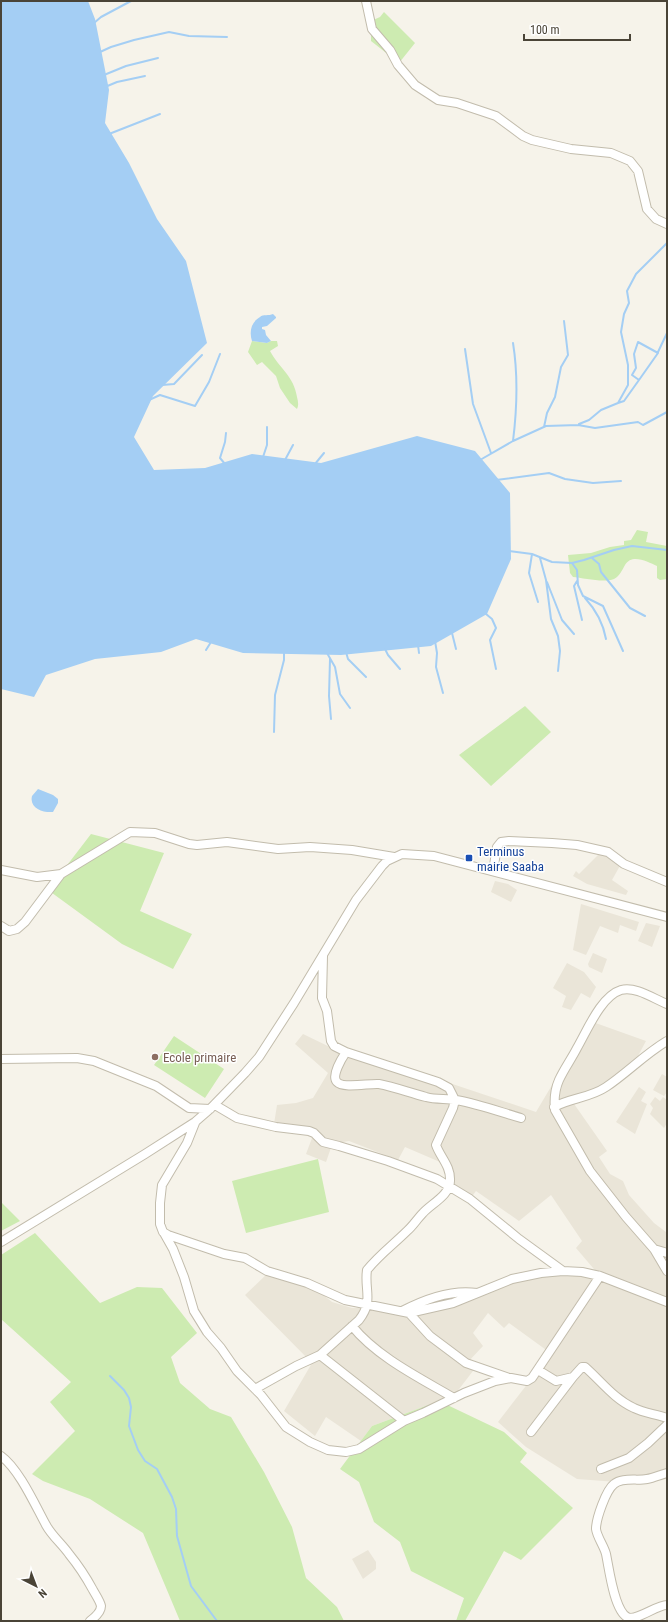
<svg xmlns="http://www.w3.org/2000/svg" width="668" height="1622" font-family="'Roboto Condensed',sans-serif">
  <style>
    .residential { fill: #eae5d8 }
    .green { fill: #cdebb1 }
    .water { fill: #a4cef4 }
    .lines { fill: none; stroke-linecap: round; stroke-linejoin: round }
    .stream { stroke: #a4cef4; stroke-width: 2 }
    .minor-casing { stroke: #c2bcac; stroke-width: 10 }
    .minor { stroke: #fff; stroke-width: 8 }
    .transit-dot { fill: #1a4fb4; stroke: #fff; stroke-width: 1.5 }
    .education-dot { fill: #8d6e63; stroke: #fff; stroke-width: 1.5 }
    .labels { text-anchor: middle; stroke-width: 3; stroke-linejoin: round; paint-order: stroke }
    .transit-label { font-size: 13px; fill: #164399; stroke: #fff; text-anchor: start }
    .education-label { font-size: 13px; fill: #785e54; stroke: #fff; text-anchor: start }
  </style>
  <rect width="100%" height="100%" fill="#f6f3ea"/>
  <!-- residential -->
  <path class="residential" d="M 601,852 L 621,864 L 612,880 L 628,891 L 626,895 L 587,884 L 573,876 L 576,871 L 579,874 Z
    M 495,881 L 508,884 L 517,890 L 511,902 L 491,892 Z
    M 581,904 L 639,922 L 636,931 L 620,925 L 618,933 L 600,926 L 586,955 L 573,950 Z
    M 646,923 L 660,926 L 652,947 L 638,941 Z
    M 593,953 L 607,959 L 602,973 L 589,967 L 588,964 Z
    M 567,963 L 584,972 L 596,987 L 590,998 L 581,993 L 571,1010 L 562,1007 L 566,996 L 553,988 Z
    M 590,1021 L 646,1041 L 631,1069 L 605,1088 L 572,1101 L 607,1151 L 599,1157 L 610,1174 L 623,1181 L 629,1195 L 654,1223 L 666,1232 L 667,1231 L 667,1473 L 617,1482 L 577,1479 L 526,1447 L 498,1422 L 532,1378 L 549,1352 L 509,1323 L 504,1328 L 488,1313 L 473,1333 L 483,1346 L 467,1363 L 476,1367 L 453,1397 L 439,1401 L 372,1426 L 361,1441 L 326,1417 L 315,1436 L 284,1411 L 312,1363 L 245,1295 L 269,1272 L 312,1286 L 332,1302 L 352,1308 L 373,1308 L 423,1309 L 541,1273 L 599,1275 L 576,1248 L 582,1241 L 551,1195 L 519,1221 L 476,1191 L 470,1199 L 450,1185 L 447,1165 L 405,1147 L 398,1160 L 349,1141 L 337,1143 L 333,1142 L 326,1162 L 306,1154 L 315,1130 L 274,1124 L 277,1105 L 296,1103 L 313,1098 L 328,1073 L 295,1044 L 303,1034 L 334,1049 L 336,1045 L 536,1112 Z
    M 662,1074 L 667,1077 L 667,1092 L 664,1096 L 653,1090 Z
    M 639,1087 L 646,1092 L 641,1101 L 647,1104 L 635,1134 L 616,1122 Z
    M 655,1097 L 660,1101 L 663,1097 L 667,1100 L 667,1123 L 664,1128 L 650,1114 L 653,1108 L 650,1104 Z
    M 368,1550 L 376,1562 L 376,1569 L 363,1579 L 352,1559 Z"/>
  <!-- green -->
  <path class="green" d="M 384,12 L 415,43 L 399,63 L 371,41 L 371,21 L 380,17 Z
    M 252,341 L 267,343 L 271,341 L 277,341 L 278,346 L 270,351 C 279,368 294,376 297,397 C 298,401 299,405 297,409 L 290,403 L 280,388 L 276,376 L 262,362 L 257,365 L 248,352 Z
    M 637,530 L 648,532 L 646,542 L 667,546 L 667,579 L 660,580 L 657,578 L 657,566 C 648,562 632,553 625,565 C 622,570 620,576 614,579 C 604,583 583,578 573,577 L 570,573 L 568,555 L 591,553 L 610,547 L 624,545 L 624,541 L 631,540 Z
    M 525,706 L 551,732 L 491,786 L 459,755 Z
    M 91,834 L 164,853 L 140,911 L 192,934 L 173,969 L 122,944 L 48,890 Z
    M 174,1036 L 224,1069 L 205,1098 L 154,1065 Z
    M 318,1159 L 329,1212 L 246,1233 L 232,1181 Z
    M 1,1202 L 20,1221 L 1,1231 Z
    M 35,1233 L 100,1303 L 137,1287 L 162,1288 L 197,1333 L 171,1357 L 180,1383 L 210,1409 L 231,1417 L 264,1472 L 292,1527 L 306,1578 L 337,1607 L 344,1621 L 180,1621 L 143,1533 L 90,1499 L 43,1481 L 32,1474 L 75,1431 L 50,1402 L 71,1382 L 1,1319 L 1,1255 Z
    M 439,1401 L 504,1432 L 527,1453 L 520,1462 L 573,1508 L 521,1560 L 504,1551 L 465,1621 L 456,1621 L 464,1598 L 411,1571 L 400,1542 L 374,1522 L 359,1482 L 340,1469 L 372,1426 Z"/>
  <!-- water -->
  <path class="water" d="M 1,1 L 88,1 L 95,19 L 109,90 L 105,123 L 129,163 L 157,219 L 186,261 L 207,343 L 153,396 L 134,437 L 154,470 L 205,468 L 252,454 L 321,463 L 417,436 L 475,451 L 510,493 L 511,559 L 487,614 L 431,646 L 341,655 L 243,653 L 196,639 L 161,652 L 95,659 L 46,675 L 34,697 L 1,689 Z
    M 273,314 L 276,317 L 276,318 L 267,326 L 262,327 L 262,329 L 265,330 L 266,335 L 271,341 L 267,343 L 252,341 C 249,332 251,322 260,317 C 263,314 269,316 273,314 Z
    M 38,789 L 53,795 L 58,799 L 58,803 L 53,812 C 43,813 29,808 32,796 Z"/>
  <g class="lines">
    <!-- stream -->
    <path class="stream" d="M 94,23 L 101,17 L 131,1
      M 100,52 L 111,47 L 134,40 L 169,32 L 189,36 L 227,37
      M 104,75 L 126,66 L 158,58
      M 105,87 L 117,82 L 145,76
      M 109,134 L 160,114
      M 638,342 L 658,353 L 639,380 L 632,375 L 636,368 L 634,354 Z
      M 513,343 C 518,374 517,409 513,441
      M 465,349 L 473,404 L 491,453
      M 658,352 L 667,333
      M 162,385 L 174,384 L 202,355
      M 149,400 L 160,395 L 195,406 L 209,382 L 220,354
      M 618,403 L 624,401 L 639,380
      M 579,424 L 589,420 L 601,410 L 618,403 L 628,385 L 628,365 L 621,332 L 624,314 L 629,303 L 627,291 L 636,274 L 667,243
      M 544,427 L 547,413 L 555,397 L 561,367 L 568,355 L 564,321
      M 263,457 L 267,445 L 267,427
      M 285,460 L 293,445
      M 480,460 L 513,441 L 546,426 L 578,425 L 595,428 L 638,422 L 643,425 L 667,412
      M 225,464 L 220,458 L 225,442 L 226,433
      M 315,464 L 324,453
      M 496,480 L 549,473 L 565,479 L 593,483 L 621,481
      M 509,551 L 532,554 L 552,562 L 572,563 L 584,560 L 614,550 L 632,546 L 667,550
      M 532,554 L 529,573 L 538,602
      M 540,558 L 546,580 L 551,619 L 558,636 L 560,651 L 558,671
      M 592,558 L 599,564 L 601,572 L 630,608 L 645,616
      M 572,563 L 577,570 L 578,585 L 583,596 L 603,606 L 623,651
      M 577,581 L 574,586 L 582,620
      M 547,582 L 562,620 L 574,634
      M 585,598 C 596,610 603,622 606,639
      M 486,614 L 492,619 L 496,628 L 490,640 L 496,669
      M 452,633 L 456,649
      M 435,641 L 437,653 L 436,667 L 443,693
      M 418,645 L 419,653
      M 385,649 L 388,655 L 400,669
      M 206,650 L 211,642
      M 346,652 L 348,659 L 366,677
      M 327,653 L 335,667 L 340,694 L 350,708
      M 330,659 L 329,696 L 331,719
      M 274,732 L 275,695 L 284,660 L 284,651
      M 110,1376 L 124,1390 L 129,1398 L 131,1407 L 129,1426 L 138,1450 L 145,1461 L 157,1469 L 172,1497 L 176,1509 L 177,1536 L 191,1586 L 217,1621"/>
    <defs>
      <path id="minor" d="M 366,1 L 372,29 L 390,50 L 398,65 L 415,85 L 438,100 L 457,103 L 496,116 L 523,136 L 532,140 L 571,149 L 611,153 L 630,161 L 638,171 L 647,209 L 656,219 L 667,224
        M 1,870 L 37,877 L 61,874
        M 493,871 L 497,847 L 501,842 L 509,841 L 552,843 L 577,845 L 608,852 L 624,864 L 667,882
        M 1,926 L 9,931 L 17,929 L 25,922 L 61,874 L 130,832 L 155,833 L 189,844 L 197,845 L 227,842 L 278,849 L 310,847 L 352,850 L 394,857
        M 323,956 L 322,998 L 327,1011 L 331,1041 L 334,1046 L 346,1052 C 342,1058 331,1076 337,1082 C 343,1089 370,1083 379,1084 C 395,1087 410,1093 426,1097 C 436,1100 447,1098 456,1100 C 479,1104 500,1112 521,1118
        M 667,1004 C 654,999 636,986 621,990 C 601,996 587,1031 577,1048 C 572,1058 564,1069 559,1080 C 555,1089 554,1100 555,1110 L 590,1171 L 626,1217 L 654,1249 L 667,1253
        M 1,1059 L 77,1058 L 94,1061 L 156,1086 L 189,1108 L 210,1109
        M 215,1105 L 237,1118 L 276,1127 L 309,1131 L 314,1133 L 323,1142 L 339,1146 L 388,1161 L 437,1179 L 470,1199 L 519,1239 L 563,1271
        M 554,1107 C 570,1098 590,1098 606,1087 C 627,1073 645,1054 667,1041
        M 195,1123 L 187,1143 L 162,1185 L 160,1203 L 160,1224 L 163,1232 L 168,1235 L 224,1254 L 245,1258 L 267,1271 L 307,1283 L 345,1300 L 409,1313 L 453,1303 L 512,1279 L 541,1273 L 563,1271 L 582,1272 L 600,1276 L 667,1302
        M 164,1233 L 173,1249 L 184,1277 L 194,1311 L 207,1332 L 221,1348 L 237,1371 L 261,1395 L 286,1427 L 310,1442 L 328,1450 L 346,1452 L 359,1449 L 404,1421 L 423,1413 L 464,1393 L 495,1381 L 511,1378 L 527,1381 L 532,1378 L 600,1276
        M 1,1242 L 145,1154 L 195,1122 L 210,1109 L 245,1073 L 259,1057 L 294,1003 L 356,900 L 382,866 L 387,861 L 402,854 L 434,856 L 667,917
        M 654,1249 L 667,1271
        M 402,1311 C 425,1299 451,1289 477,1293
        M 409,1313 L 430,1336 L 466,1363 L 509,1378
        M 352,1326 C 377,1357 420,1378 454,1398
        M 320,1355 L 404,1421
        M 538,1370 L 556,1381 L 573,1377 L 582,1367 L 585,1367 C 601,1381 614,1399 634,1408 C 644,1413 656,1414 667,1418
        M 255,1389 L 296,1366 L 320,1355 L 359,1320 C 374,1301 364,1290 367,1270 C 379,1255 394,1244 407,1231 C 413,1226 417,1219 423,1213 C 431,1204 450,1195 450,1181 C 451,1166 440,1157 436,1145 L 453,1108 L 455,1100 L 449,1088 L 438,1082 L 346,1052
        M 531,1432 L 573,1377
        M 1,1456 C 19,1469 35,1505 46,1525 C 52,1536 62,1544 69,1554 C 78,1565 86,1577 93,1590 C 95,1594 100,1601 101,1606 C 101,1612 94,1618 90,1621
        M 601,1469 L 629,1458 L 648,1443 L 667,1425
        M 667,1473 C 660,1475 653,1478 647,1479 C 637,1481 622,1477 614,1484 C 606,1490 596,1519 596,1529 C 597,1537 604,1546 606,1554 C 609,1568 614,1610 627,1617 C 636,1622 656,1605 667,1605"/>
    </defs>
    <!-- minor casing -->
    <use href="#minor" class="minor-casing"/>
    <!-- minor -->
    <use href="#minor" class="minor"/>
  </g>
  <!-- markers -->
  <rect class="transit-dot" x="465" y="854" width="8" height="8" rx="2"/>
  <circle class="education-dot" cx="155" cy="1057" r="4"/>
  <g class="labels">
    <!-- transit labels -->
    <g class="transit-label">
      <text x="477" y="856">Terminus<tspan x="477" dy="15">mairie Saaba</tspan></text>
    </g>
    <!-- education labels -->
    <g class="education-label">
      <text x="163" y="1062">Ecole primaire</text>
    </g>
  </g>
  <!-- border -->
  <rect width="668" height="1622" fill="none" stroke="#4a4437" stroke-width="4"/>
  <!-- north arrow -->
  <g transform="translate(36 1586) rotate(138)" stroke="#ffffff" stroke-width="3" paint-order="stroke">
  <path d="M0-3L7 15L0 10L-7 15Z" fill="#4a4437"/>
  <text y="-6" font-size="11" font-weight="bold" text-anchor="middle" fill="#4a4437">N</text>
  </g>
  <!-- scale -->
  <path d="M524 34v6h106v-6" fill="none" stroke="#4a4437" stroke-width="2"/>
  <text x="530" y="34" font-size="12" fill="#4a4437" stroke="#ffffff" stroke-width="3" paint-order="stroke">100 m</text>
</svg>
